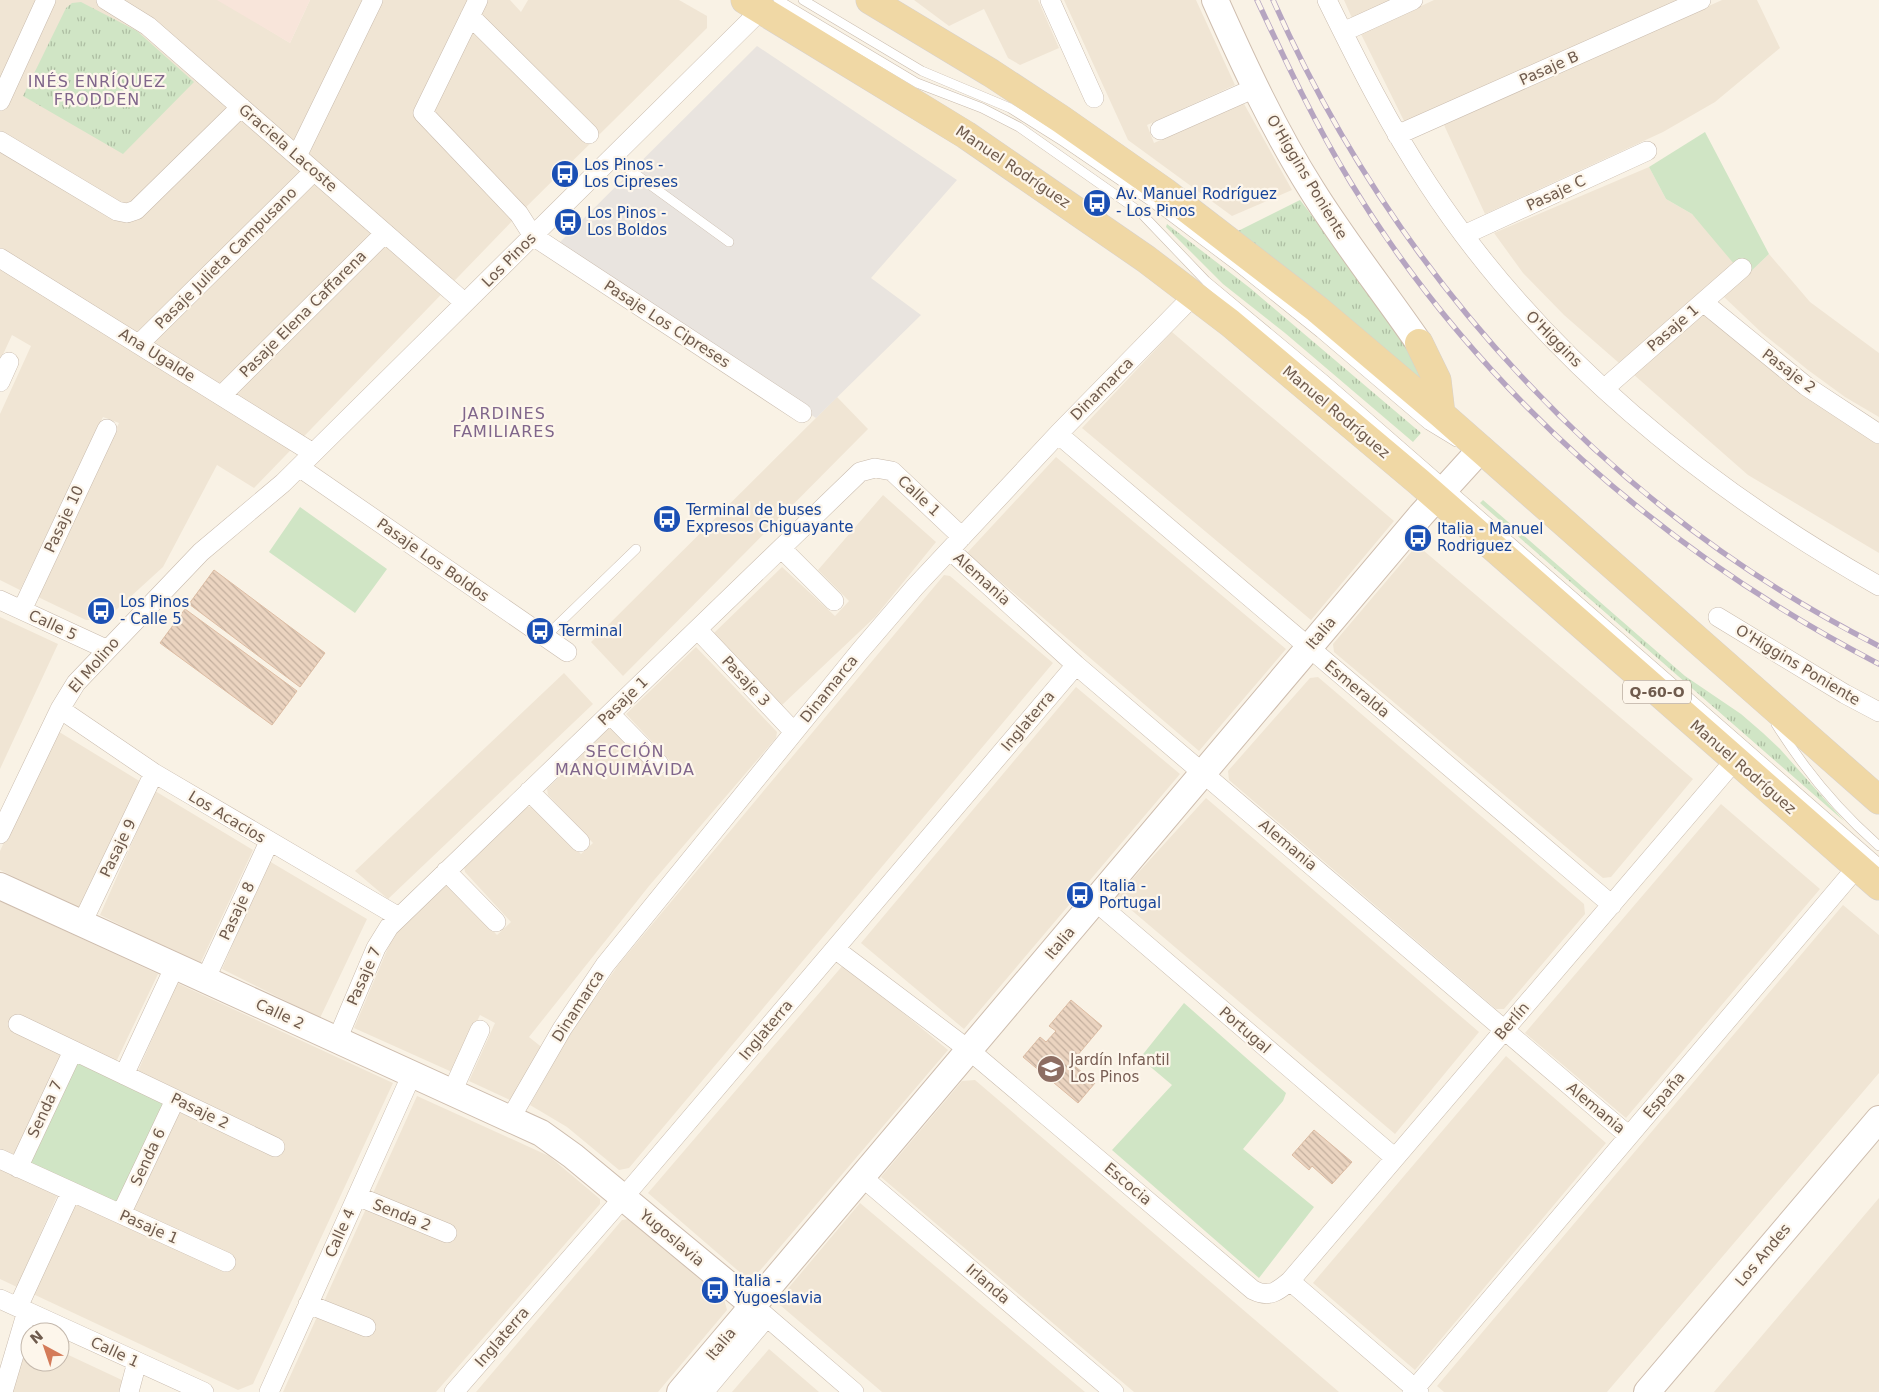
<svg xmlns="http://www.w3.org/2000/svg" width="1879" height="1392" font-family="'DejaVu Sans',sans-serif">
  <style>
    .residential { fill: #f0e5d4 }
    .commercial { fill: #f8e5da }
    .industrial { fill: #e9e4df }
    .grass { fill: url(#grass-tufts) }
    .park { fill: #d0e5c5 }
    .building { fill: url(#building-back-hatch); stroke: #dcbca3 }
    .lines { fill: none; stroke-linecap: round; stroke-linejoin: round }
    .lane-casing { stroke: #c9bbad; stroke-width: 10 }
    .street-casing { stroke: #c9bbad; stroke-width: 20 }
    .secondary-casing { stroke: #cebdae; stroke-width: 28 }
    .primary-casing { stroke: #d7d1cd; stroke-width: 29 }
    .lane { stroke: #fff; stroke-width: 9 }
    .street { stroke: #fff; stroke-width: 19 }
    .secondary { stroke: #fff; stroke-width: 26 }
    .primary { stroke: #f0d8a5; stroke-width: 28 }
    .rail-casing { stroke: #b6a5c1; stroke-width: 5.5 }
    .rail { stroke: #fdf6eb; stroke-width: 4; stroke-dasharray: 11; stroke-linecap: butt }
    .labels { text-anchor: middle; stroke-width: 4.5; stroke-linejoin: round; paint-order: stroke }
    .shield { fill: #fdf6eb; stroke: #9a8a7c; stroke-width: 1 }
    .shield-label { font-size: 14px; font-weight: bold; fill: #6f5b4d }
    .street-label { font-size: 15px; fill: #6f5b4d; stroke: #fdf6eb }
    .transit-label { font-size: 15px; fill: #164399; stroke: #fdf6eb; text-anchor: start }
    .education-label { font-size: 15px; fill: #785e54; stroke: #fdf6eb; text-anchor: start }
    .neighbourhood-label { font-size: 16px; letter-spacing: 1px; fill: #80668b; stroke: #fdf6eb }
  </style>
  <defs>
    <pattern id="grass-tufts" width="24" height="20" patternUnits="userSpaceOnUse" patternTransform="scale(1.25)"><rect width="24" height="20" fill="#d0e5c5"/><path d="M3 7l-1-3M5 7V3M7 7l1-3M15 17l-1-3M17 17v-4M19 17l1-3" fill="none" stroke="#adbda2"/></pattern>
    <pattern id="building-back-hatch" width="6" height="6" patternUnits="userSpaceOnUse" patternTransform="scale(1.25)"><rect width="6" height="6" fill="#ebd4c0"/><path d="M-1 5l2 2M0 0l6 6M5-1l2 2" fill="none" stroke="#c3af9e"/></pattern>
  </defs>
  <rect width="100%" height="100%" fill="#f9f2e5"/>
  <!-- residential -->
  <path class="residential" d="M 0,0 L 220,0 L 290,43 L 310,0 L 510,0 L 521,12 L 528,0 L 679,0 L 707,16 L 707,28 L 519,214 L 254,488 L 217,465 L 163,567 L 105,620 L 86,620 L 38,597 L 119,423 L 103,417 L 20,590 L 0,580 L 0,414 L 31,346 L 12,335 L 0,361 Z
    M 914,0 L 1038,0 L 1059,48 L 1020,65 L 1008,58 L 984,9 L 949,26 Z
    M 1064,0 L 1196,0 L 1235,85 L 1147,125 L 1154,143 L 1243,102 L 1292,190 L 1232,216 L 1128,140 Z
    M 1344,0 L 1391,0 L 1352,18 Z
    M 1434,0 L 1678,0 L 1406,125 L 1361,34 Z
    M 1722,0 L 1757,0 L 1780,48 L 1715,102 L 1663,132 L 1485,214 L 1444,125 Z
    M 1649,167 L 1666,199 L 1692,214 L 1735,262 L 1619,363 L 1564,315 L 1523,273 L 1494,233 Z
    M 1769,254 L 1810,302 L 1879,353 L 1879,417 L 1845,397 L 1808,370 L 1762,333 L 1724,297 Z
    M 1701,312 L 1799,392 L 1879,444 L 1879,553 L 1748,475 L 1633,374 Z
    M 1172,332 L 1394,521 L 1311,620 L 1082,428 Z
    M 837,397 L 868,429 L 623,676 L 591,642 Z
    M 1056,457 L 1286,649 L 1199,751 L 967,553 Z
    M 883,495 L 936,542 L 875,617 L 782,705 L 714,633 L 782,567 L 835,616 L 849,601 L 818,570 Z
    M 1417,545 L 1693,779 L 1611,877 L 1603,878 L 1334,652 L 1333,644 Z
    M 944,575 L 950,576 L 1053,663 L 629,1168 L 619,1170 L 567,1127 L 530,1105 L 569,1035 L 619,964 Z
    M 0,617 L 58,644 L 0,769 Z
    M 696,647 L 777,732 L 776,738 L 649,886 L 529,1037 L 544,1049 L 517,1097 L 510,1100 L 469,1081 L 495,1023 L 480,1015 L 452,1072 L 354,1028 L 396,929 L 448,882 L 497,935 L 511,922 L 465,872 L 464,867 L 527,807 L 535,807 L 581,854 L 593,843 L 548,795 L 547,789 L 612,725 L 661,776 L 674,765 L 626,714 Z
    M 564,673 L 593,704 L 388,899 L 355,871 Z
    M 1318,677 L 1584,904 L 1585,914 L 1504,1009 L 1496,1009 L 1229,780 L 1228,771 L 1310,678 Z
    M 1076,687 L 1180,774 L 964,1029 L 861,943 Z
    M 56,730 L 141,782 L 82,907 L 76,907 L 0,870 L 0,851 Z
    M 155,791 L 253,850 L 200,964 L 100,915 Z
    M 1206,798 L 1479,1032 L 1395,1134 L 1116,897 Z
    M 1721,804 L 1820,889 L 1626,1118 L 1525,1033 Z
    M 269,861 L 367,919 L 320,1018 L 222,969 Z
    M 0,901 L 158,974 L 116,1062 L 17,1287 L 0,1279 Z
    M 1843,905 L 1879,935 L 1879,1073 L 1607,1392 L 1444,1392 L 1437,1386 Z
    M 844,964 L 948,1050 L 757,1274 L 743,1275 L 648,1193 Z
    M 177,983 L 393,1083 L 253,1384 L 238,1390 L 33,1294 L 76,1202 L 123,1224 L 185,1093 L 138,1071 Z
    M 1506,1056 L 1606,1143 L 1415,1370 L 1313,1283 Z
    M 975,1080 L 1339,1392 L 1134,1392 L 881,1177 L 962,1081 Z
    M 417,1096 L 549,1156 L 600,1199 L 600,1204 L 436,1392 L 283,1392 Z
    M 1879,1198 L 1879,1392 L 1714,1392 Z
    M 860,1203 L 1085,1392 L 882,1392 L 780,1305 L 780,1298 Z
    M 629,1219 L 724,1299 L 727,1310 L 658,1392 L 476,1392 L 622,1220 Z
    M 28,1336 L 30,1337 L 30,1362 L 60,1362 L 60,1351 L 124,1381 L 121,1392 L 11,1392 Z
    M 769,1349 L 819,1392 L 732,1392 Z"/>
  <!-- commercial -->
  <path class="commercial" d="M 217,0 L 310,0 L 290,43 Z"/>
  <!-- industrial -->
  <path class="industrial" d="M 757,46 L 957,180 L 871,278 L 921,315 L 816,418 L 559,243 Z"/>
  <!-- grass -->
  <path class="grass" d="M 81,2 L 137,31 L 194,82 L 123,154 L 23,96 L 66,8 L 72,3 Z
    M 1300,200 L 1417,353 L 1432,392 L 1238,231 Z
    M 1167,224 L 1250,288 L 1421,433 L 1413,442 L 1285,333 L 1223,284 L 1166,227 Z
    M 1483,500 L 1685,676 L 1741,714 L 1763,733 L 1780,749 L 1844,821 L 1480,503 Z"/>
  <!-- park -->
  <path class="park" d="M 1705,132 L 1769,254 L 1745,277 L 1692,214 L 1666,199 L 1649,167 Z
    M 300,507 L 387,569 L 355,613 L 269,552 Z
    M 1184,1003 L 1286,1093 L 1283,1101 L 1243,1149 L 1314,1207 L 1259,1278 L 1112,1150 L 1172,1085 L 1140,1058 Z
    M 75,1061 L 167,1103 L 119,1206 L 27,1163 Z"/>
  <!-- building -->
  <path class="building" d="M 214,570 L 325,653 L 300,687 L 189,604 Z
    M 185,609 L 297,691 L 272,725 L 160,643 Z
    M 1071,1000 L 1102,1026 L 1071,1063 L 1095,1083 L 1078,1103 L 1023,1057 L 1040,1037 L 1046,1042 L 1056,1031 L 1049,1026 Z
    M 1314,1130 L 1352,1162 L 1332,1184 L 1312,1166 L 1309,1170 L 1292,1155 Z"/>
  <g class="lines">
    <defs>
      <path id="lane" d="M 778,0 L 917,83 L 982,108 L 1019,127 L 1140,212 L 1206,281 L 1324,379 L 1879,863
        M 803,0 L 922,71 L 1010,108 L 1064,142 L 1149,200 L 1238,267 L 1320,333 L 1428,425 L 1456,442
        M 612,157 L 729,242
        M 545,637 L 636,549
        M 1776,724 C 1804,769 1839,811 1879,846"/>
      <path id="street" d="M 106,0 L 148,26 L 465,303
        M 478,0 L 423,113 L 519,214 L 533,236 L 802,413
        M 1050,0 L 1094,98
        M 1327,0 C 1358,63 1389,125 1428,184 C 1540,355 1703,486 1879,586
        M 470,16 L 589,134
        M 1343,32 L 1413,0
        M 0,101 L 46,0
        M 1160,130 L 1255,88
        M 1397,135 L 1701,0
        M 0,141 L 117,211 L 127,213 L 136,210 L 241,107
        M 297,156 L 373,0
        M 1464,235 L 1647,151
        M 0,258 L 313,453
        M 1703,302 L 1806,386 L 1879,434
        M 139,344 L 314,171
        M 0,382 L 9,362
        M 1605,388 L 1742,268
        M 222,395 L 385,233
        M 1058,434 L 1612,905
        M 299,467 L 567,652
        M 782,549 L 834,601
        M 950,550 L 1076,665 L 1629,1136
        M 0,600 L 106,649
        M 22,610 L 107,429
        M 1718,617 L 1845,694 L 1879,712
        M 698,630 L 794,732
        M 60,709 L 154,773 L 399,917
        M 610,714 L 659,764
        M 529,791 L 580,842
        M 0,834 L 60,709 L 76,683 L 201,552 L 283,483 L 761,10
        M 446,871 L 496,922
        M 1095,901 L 1395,1158
        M 82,923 L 154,773
        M 835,949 L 969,1050 L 1253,1290 C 1269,1298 1277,1292 1290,1281 L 1735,760
        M 205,980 L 269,842
        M 18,1024 L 275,1147
        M 337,1040 L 376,948 L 389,927 L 860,472 L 875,468 L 892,471 L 962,537
        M 124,1075 L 175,966
        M 452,1092 L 480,1030
        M 510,1119 L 562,1029 L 605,965 L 860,651 L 915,587 L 1058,434 L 1194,295
        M 0,1159 L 226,1262
        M 18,1168 L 73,1051
        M 862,1177 L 1114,1392
        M 357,1196 L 447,1233
        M 121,1214 L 175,1100
        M 1290,1281 L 1419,1392
        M 0,1299 L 204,1392
        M 308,1304 L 366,1327
        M 753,1305 L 854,1392
        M 18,1307 L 71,1192
        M 3,1392 L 27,1311
        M 129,1392 L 137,1362
        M 269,1392 L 412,1074
        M 454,1392 L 623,1198 L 1076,665
        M 704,1392 L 767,1317
        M 1412,1392 L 1857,867"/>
      <path id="secondary" d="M 1215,0 C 1244,65 1274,130 1312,190 C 1345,243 1384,292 1419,343
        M 0,886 L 541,1133 L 573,1156 L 753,1305
        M 680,1392 L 1421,515 L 1481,449
        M 1647,1392 L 1879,1119"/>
      <path id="primary" d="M 745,0 L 966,135 L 1146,259 L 1230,323 L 1419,482 L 1879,886
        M 870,0 L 991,73 L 1061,119 L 1165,192 L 1317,309 L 1441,414 L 1879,800
        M 1419,343 L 1437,380 L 1441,414"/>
    </defs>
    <!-- lane casing -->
    <use href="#lane" class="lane-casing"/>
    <!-- street casing -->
    <use href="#street" class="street-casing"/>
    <!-- secondary casing -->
    <use href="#secondary" class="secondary-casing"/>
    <!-- primary casing -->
    <use href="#primary" class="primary-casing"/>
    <!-- lane -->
    <use href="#lane" class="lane"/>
    <!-- street -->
    <use href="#street" class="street"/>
    <!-- secondary -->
    <use href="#secondary" class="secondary"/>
    <!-- primary -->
    <use href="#primary" class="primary"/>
    <defs>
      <path id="rail" d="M 1257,0 C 1286,62 1315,124 1351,183 C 1477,390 1665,553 1879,664
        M 1273,0 C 1395,276 1609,510 1879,646"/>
    </defs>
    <!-- rail casing -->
    <use href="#rail" class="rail-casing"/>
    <!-- rail -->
    <use href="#rail" class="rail"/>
  </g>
  <!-- icons -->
  <defs>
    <symbol id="bus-disc" viewBox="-11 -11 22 22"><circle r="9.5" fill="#1a4fb4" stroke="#fdf6eb"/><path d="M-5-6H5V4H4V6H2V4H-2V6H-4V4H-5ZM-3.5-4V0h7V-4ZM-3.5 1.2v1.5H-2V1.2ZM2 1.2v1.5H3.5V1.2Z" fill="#fff"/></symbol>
    <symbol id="school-disc" viewBox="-11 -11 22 22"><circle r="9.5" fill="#8d6e63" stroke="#fdf6eb"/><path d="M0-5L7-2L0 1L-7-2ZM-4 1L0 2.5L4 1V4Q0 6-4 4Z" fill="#fff"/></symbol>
  </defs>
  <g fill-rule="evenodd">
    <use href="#bus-disc" x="549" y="158" width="32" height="32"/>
    <use href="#bus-disc" x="1081" y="187" width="32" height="32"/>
    <use href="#bus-disc" x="552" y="206" width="32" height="32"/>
    <use href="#bus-disc" x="651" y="503" width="32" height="32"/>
    <use href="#bus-disc" x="1402" y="522" width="32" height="32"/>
    <use href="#bus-disc" x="85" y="595" width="32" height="32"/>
    <use href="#bus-disc" x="524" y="615" width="32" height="32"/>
    <use href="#bus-disc" x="1064" y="879" width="32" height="32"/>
    <use href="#school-disc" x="1035" y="1053" width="32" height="32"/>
    <use href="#bus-disc" x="699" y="1274" width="32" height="32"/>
  </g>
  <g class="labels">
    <!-- shield labels -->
    <rect class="shield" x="1623" y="680.5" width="68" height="23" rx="4"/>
    <g class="shield-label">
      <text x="1657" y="697">Q-60-O</text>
    </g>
    <!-- street labels -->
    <g class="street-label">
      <text transform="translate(1549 68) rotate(-24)" y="5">Pasaje B</text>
      <text transform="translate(288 148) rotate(41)" y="5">Graciela Lacoste</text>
      <text transform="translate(1013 167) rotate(34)" y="5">Manuel Rodríguez</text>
      <text transform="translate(1307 177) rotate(59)" y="5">O'Higgins Poniente</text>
      <text transform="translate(1556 193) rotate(-25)" y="5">Pasaje C</text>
      <text transform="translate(226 258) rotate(-45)" y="5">Pasaje Julieta Campusano</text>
      <text transform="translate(509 260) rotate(-45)" y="5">Los Pinos</text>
      <text transform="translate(303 314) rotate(-45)" y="5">Pasaje Elena Caffarena</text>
      <text transform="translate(667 324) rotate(33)" y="5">Pasaje Los Cipreses</text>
      <text transform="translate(1673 328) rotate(-41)" y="5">Pasaje 1</text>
      <text transform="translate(1554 339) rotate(45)" y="5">O'Higgins</text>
      <text transform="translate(157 355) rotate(32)" y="5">Ana Ugalde</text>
      <text transform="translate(1789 371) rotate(37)" y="5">Pasaje 2</text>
      <text transform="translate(1102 389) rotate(-45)" y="5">Dinamarca</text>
      <text transform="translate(1336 412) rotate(40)" y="5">Manuel Rodríguez</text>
      <text transform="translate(919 496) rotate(43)" y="5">Calle 1</text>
      <text transform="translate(64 519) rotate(-65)" y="5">Pasaje 10</text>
      <text transform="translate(433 560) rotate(35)" y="5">Pasaje Los Boldos</text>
      <text transform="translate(982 579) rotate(42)" y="5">Alemania</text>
      <text transform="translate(53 625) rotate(25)" y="5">Calle 5</text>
      <text transform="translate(1321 633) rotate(-50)" y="5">Italia</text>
      <text transform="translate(94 665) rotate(-49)" y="5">El Molino</text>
      <text transform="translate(1798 665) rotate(31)" y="5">O'Higgins Poniente</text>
      <text transform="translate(746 681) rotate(47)" y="5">Pasaje 3</text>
      <text transform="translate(829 689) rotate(-51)" y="5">Dinamarca</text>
      <text transform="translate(1357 689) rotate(40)" y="5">Esmeralda</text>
      <text transform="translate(623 701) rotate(-44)" y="5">Pasaje 1</text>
      <text transform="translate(1028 721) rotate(-50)" y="5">Inglaterra</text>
      <text transform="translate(1743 767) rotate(41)" y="5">Manuel Rodríguez</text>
      <text transform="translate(227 817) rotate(31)" y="5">Los Acacios</text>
      <text transform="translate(1288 845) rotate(40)" y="5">Alemania</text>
      <text transform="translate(118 848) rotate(-64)" y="5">Pasaje 9</text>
      <text transform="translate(237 911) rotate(-65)" y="5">Pasaje 8</text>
      <text transform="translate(1060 943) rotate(-50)" y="5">Italia</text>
      <text transform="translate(364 976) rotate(-66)" y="5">Pasaje 7</text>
      <text transform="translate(578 1006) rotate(-57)" y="5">Dinamarca</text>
      <text transform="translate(280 1014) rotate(25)" y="5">Calle 2</text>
      <text transform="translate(1512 1021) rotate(-49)" y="5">Berlín</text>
      <text transform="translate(766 1030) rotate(-50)" y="5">Inglaterra</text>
      <text transform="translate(1245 1030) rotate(41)" y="5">Portugal</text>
      <text transform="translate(1664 1095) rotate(-50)" y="5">España</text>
      <text transform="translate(1596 1108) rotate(40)" y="5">Alemania</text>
      <text transform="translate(45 1109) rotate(-65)" y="5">Senda 7</text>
      <text transform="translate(200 1111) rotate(26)" y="5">Pasaje 2</text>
      <text transform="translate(148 1157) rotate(-65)" y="5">Senda 6</text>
      <text transform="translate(1128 1184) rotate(40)" y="5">Escocia</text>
      <text transform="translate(402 1215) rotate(22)" y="5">Senda 2</text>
      <text transform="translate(149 1227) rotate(24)" y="5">Pasaje 1</text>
      <text transform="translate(340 1233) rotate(-66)" y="5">Calle 4</text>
      <text transform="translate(672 1238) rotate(40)" y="5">Yugoslavia</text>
      <text transform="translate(1763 1255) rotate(-50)" y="5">Los Andes</text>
      <text transform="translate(988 1284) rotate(41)" y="5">Irlanda</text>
      <text transform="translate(502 1337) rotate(-49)" y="5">Inglaterra</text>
      <text transform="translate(721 1344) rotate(-50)" y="5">Italia</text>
      <text transform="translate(115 1352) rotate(25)" y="5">Calle 1</text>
    </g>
    <!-- transit labels -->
    <g class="transit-label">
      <text x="584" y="170">Los Pinos -<tspan x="584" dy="17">Los Cipreses</tspan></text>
      <text x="1116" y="199">Av. Manuel Rodríguez<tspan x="1116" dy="17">- Los Pinos</tspan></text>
      <text x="587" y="218">Los Pinos -<tspan x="587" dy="17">Los Boldos</tspan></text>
      <text x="686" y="515">Terminal de buses<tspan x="686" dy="17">Expresos Chiguayante</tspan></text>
      <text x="1437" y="534">Italia - Manuel<tspan x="1437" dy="17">Rodriguez</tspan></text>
      <text x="120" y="607">Los Pinos<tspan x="120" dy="17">- Calle 5</tspan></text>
      <text x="559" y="636">Terminal</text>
      <text x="1099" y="891">Italia -<tspan x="1099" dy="17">Portugal</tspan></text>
      <text x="734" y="1286">Italia -<tspan x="734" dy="17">Yugoeslavia</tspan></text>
    </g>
    <!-- education labels -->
    <g class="education-label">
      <text x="1070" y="1065">Jardín Infantil<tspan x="1070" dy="17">Los Pinos</tspan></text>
    </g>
    <!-- neighbourhood labels -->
    <g class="neighbourhood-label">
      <text x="97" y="87">INÉS ENRÍQUEZ<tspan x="97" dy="18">FRODDEN</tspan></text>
      <text x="504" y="419">JARDINES<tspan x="504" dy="18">FAMILIARES</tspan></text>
      <text x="625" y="757">SECCIÓN<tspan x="625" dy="18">MANQUIMÁVIDA</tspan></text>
    </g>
  </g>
  <!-- north arrow -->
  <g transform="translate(45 1347) rotate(320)"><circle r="24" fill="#fdf6eb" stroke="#c4b8ac"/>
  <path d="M0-4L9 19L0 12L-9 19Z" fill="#d47b59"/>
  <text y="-8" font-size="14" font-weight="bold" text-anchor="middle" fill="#6f5b4d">N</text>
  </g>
</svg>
